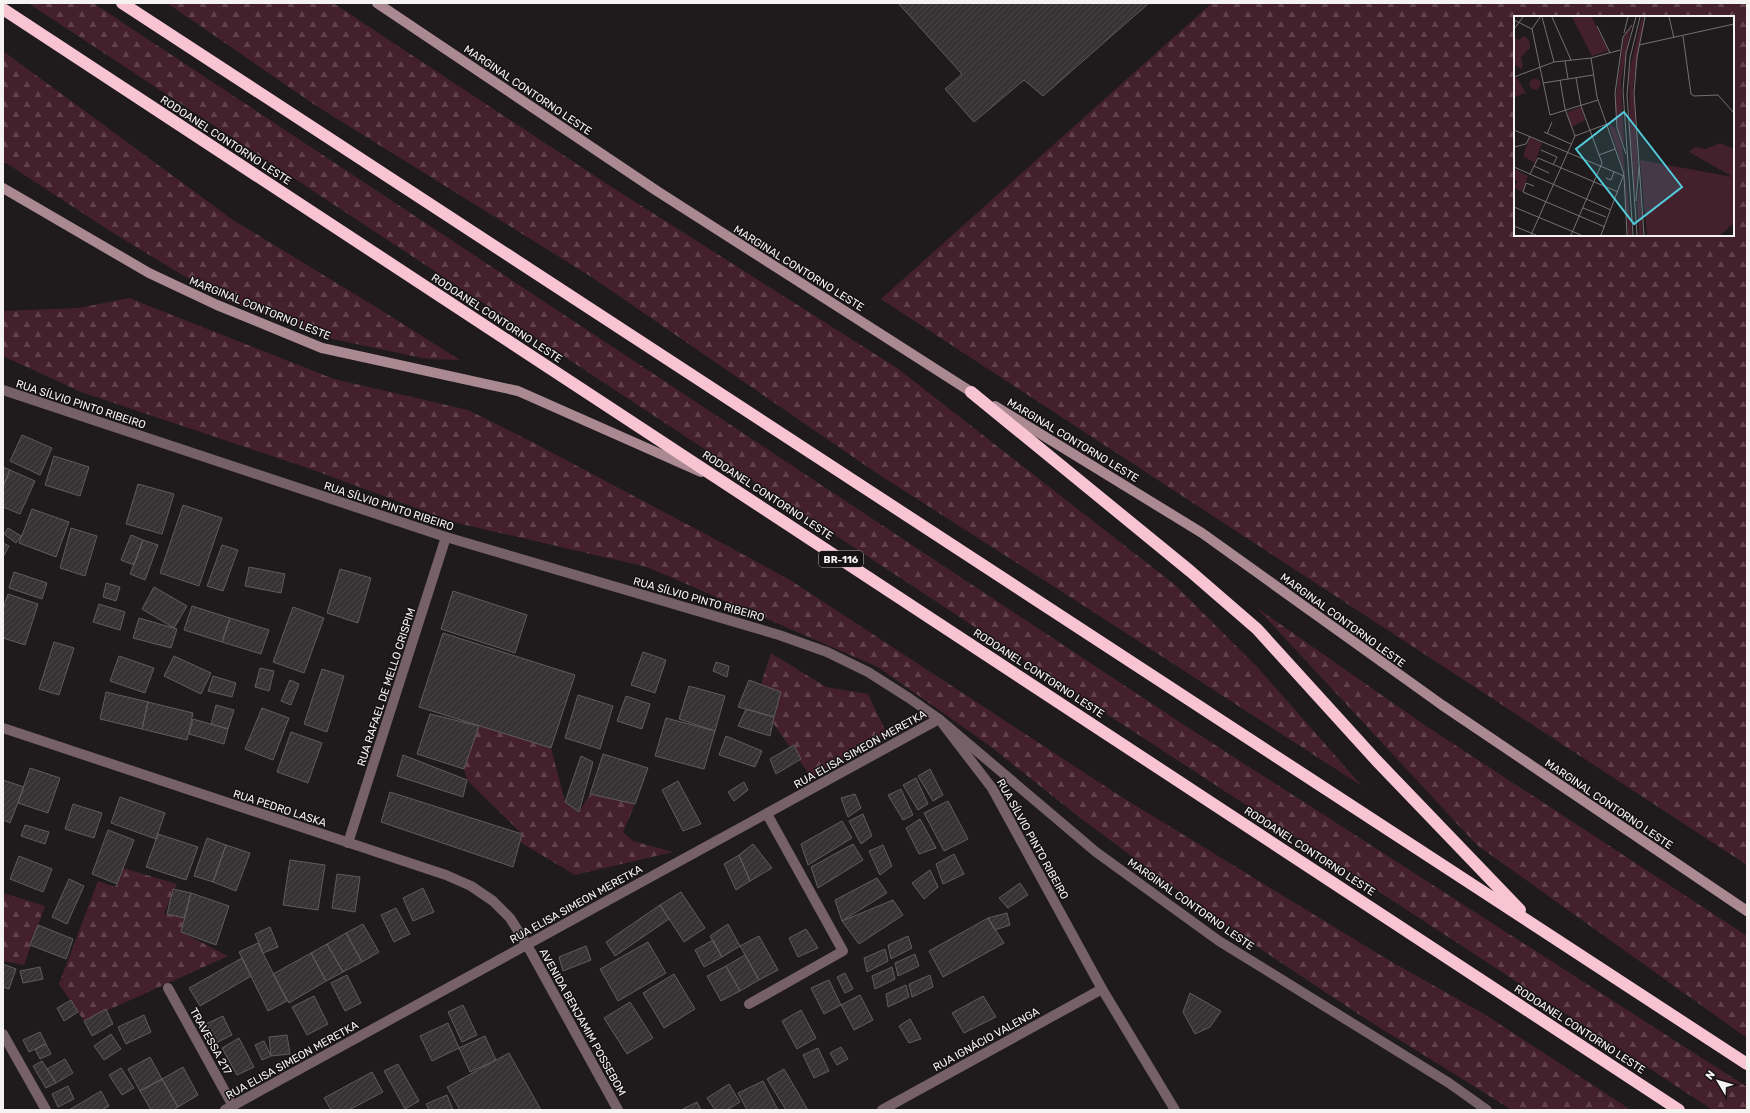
<svg xmlns="http://www.w3.org/2000/svg" width="1750" height="1113" font-family="Rubik,sans-serif">
  <style>
    .forest { fill: url(#forest-firs); fill-rule: evenodd }
    .building { fill: url(#building-hatch); stroke: #605b5d }
    .lines { fill: none; stroke-linecap: round; stroke-linejoin: round }
    .minor { stroke: #766168; stroke-width: 10 }
    .tertiary { stroke: #766168; stroke-width: 10 }
    .secondary { stroke: #aa8993; stroke-width: 10 }
    .motorway { stroke: #f8c4d4; stroke-width: 12 }
    .labels { text-anchor: middle; stroke-width: 3; stroke-linejoin: round; paint-order: stroke }
    .shield { fill: #161213; stroke: #b2afaf; stroke-width: 1 }
    .shield-label { font-size: 10px; font-weight: bold; fill: #f5f2f2 }
    .street-label { font-size: 11px; fill: #f5f2f2; stroke: #161213 }
    .inset-road { fill: none; stroke: #757172; stroke-width: 1 }
    .view { fill: #53cbdb; fill-opacity: 0.15; stroke: #53cbdb; stroke-width: 2 }
    .inset-edge { fill: none; stroke: #f5f2f2; stroke-width: 2 }
  </style>
  <defs>
    <pattern id="forest-firs" width="22" height="20" patternUnits="userSpaceOnUse"><rect width="22" height="20" fill="#44202d"/><path d="M5 1l3.5 6h-7zM16 11l3.5 6h-7z" fill="#60414c"/></pattern>
    <pattern id="building-hatch" width="6" height="6" patternUnits="userSpaceOnUse"><rect width="6" height="6" fill="#373334"/><path d="M-1 1l2-2M0 6l6-6M5 7l2-2" fill="none" stroke="#4b4748"/></pattern>
  </defs>
  <rect width="100%" height="100%" fill="#1f1b1c"/>
  <!-- forest -->
  <path class="forest" d="M 28,3 L 93,3 L 1184,725 L 1747,1087 L 1747,1110 L 1713,1110 L 1093,705 Z
    M 167,3 L 333,3 L 610,186 L 897,368 L 1175,585 L 1258,668 L 1362,786 L 1095,613 L 875,472 L 590,276 L 315,105 Z
    M 1212,3 L 1747,3 L 1747,865 L 881,299 ZM 1515,17 L 1733,17 L 1733,235 L 1515,235 Z
    M 3,51 L 233,220 L 376,307 L 460,360 L 427,359 L 328,338 L 222,299 L 110,231 L 3,161 Z
    M 129,298 L 334,379 L 468,410 L 532,442 L 711,537 L 790,580 L 1120,796 L 1385,958 L 1484,1014 L 1631,1110 L 1512,1110 L 1366,1019 L 1220,922 L 1079,817 L 990,746 L 878,667 L 647,567 L 457,523 L 305,467 L 81,392 L 3,356 L 3,311 L 79,308 Z
    M 1257,608 L 1423,724 L 1747,936 L 1747,1038 L 1477,845 Z
    M 771,653 L 826,687 L 868,694 L 887,734 L 811,777 L 773,723 L 781,692 L 761,684 Z
    M 479,726 L 551,748 L 565,802 L 579,812 L 590,794 L 635,804 L 623,832 L 633,841 L 673,852 L 575,875 L 520,842 L 522,834 L 467,780 L 464,769 Z
    M 123,868 L 177,884 L 164,914 L 184,918 L 181,932 L 228,956 L 84,1021 L 59,984 L 98,881 L 115,887 Z
    M 3,893 L 45,906 L 24,965 L 3,961 Z"/>
  <!-- building -->
  <path class="building" d="M 898,3 L 1149,3 L 1043,96 L 1024,80 L 974,122 L 945,89 L 962,74 Z
    M 22,435 L 52,448 L 40,475 L 10,461 Z
    M 54,456 L 89,467 L 80,496 L 45,485 Z
    M 3,467 L 10,470 L 3,487 Z
    M 10,470 L 35,481 L 20,514 L 3,507 L 3,487 Z
    M 138,484 L 174,494 L 162,534 L 126,524 Z
    M 183,505 L 222,518 L 199,586 L 160,573 Z
    M 32,509 L 69,522 L 56,557 L 19,543 Z
    M 8,528 L 21,536 L 16,543 L 4,534 Z
    M 71,528 L 97,536 L 85,576 L 60,568 Z
    M 131,535 L 143,540 L 134,565 L 121,560 Z
    M 143,540 L 158,545 L 145,580 L 130,574 Z
    M 3,543 L 9,546 L 3,557 Z
    M 222,545 L 238,550 L 223,591 L 207,586 Z
    M 249,567 L 285,574 L 281,593 L 245,586 Z
    M 340,569 L 371,578 L 358,623 L 327,613 Z
    M 14,572 L 47,583 L 42,599 L 9,588 Z
    M 106,583 L 120,587 L 116,601 L 103,597 Z
    M 154,587 L 187,606 L 174,628 L 142,609 Z
    M 453,591 L 527,615 L 515,653 L 441,629 Z
    M 8,594 L 38,604 L 25,645 L 3,638 L 3,609 Z
    M 99,604 L 125,612 L 120,630 L 93,622 Z
    M 192,606 L 230,618 L 222,642 L 184,630 Z
    M 293,607 L 324,618 L 304,673 L 273,662 Z
    M 139,618 L 177,629 L 171,648 L 133,638 Z
    M 230,618 L 269,630 L 261,654 L 222,642 Z
    M 443,633 L 575,675 L 551,748 L 419,707 Z
    M 54,642 L 74,648 L 59,695 L 39,689 Z
    M 643,652 L 666,660 L 655,693 L 631,685 Z
    M 119,656 L 154,668 L 145,693 L 110,681 Z
    M 174,656 L 211,673 L 201,694 L 164,676 Z
    M 716,662 L 729,666 L 727,677 L 713,671 Z
    M 260,668 L 274,671 L 269,691 L 255,687 Z
    M 322,669 L 344,676 L 327,732 L 304,724 Z
    M 213,676 L 236,683 L 232,697 L 208,691 Z
    M 290,680 L 299,684 L 291,705 L 281,701 Z
    M 749,680 L 781,692 L 774,717 L 738,707 Z
    M 689,686 L 725,696 L 715,731 L 679,719 Z
    M 106,692 L 148,702 L 142,729 L 100,719 Z
    M 578,695 L 613,706 L 600,749 L 565,738 Z
    M 626,696 L 650,704 L 642,729 L 617,721 Z
    M 148,702 L 193,713 L 187,740 L 142,729 Z
    M 216,705 L 234,710 L 228,729 L 211,724 Z
    M 262,708 L 289,718 L 273,760 L 245,749 Z
    M 746,709 L 774,717 L 770,736 L 738,726 Z
    M 430,714 L 479,726 L 464,769 L 417,754 Z
    M 666,718 L 715,731 L 704,769 L 655,756 Z
    M 193,719 L 228,729 L 224,744 L 189,734 Z
    M 291,732 L 322,743 L 308,783 L 277,772 Z
    M 726,736 L 762,751 L 755,767 L 719,755 Z
    M 794,745 L 801,759 L 776,774 L 770,759 Z
    M 603,754 L 648,768 L 635,804 L 590,794 Z
    M 403,755 L 467,780 L 463,797 L 397,776 Z
    M 581,756 L 593,762 L 579,812 L 565,802 Z
    M 30,768 L 60,778 L 48,813 L 18,803 Z
    M 930,769 L 943,795 L 933,801 L 918,776 Z
    M 916,778 L 928,804 L 918,810 L 903,785 Z
    M 3,780 L 24,787 L 10,823 L 3,820 Z
    M 678,781 L 701,824 L 683,831 L 662,790 Z
    M 744,782 L 748,790 L 734,801 L 728,792 Z
    M 901,789 L 913,815 L 903,820 L 888,795 Z
    M 390,792 L 522,834 L 513,867 L 381,822 Z
    M 855,794 L 861,808 L 848,817 L 841,798 Z
    M 120,797 L 165,813 L 156,839 L 111,823 Z
    M 948,801 L 968,839 L 944,851 L 924,813 Z
    M 73,804 L 102,813 L 94,838 L 65,829 Z
    M 863,814 L 872,836 L 861,844 L 849,821 Z
    M 920,819 L 936,848 L 919,854 L 906,828 Z
    M 842,821 L 852,838 L 808,865 L 801,844 Z
    M 25,825 L 49,832 L 45,844 L 21,836 Z
    M 108,830 L 134,840 L 117,884 L 92,874 Z
    M 158,834 L 198,847 L 186,880 L 146,867 Z
    M 207,838 L 226,845 L 213,882 L 194,876 Z
    M 753,844 L 772,868 L 750,881 L 739,855 Z
    M 853,844 L 863,860 L 818,888 L 811,867 Z
    M 226,845 L 250,853 L 236,891 L 213,882 Z
    M 883,845 L 892,866 L 880,875 L 869,851 Z
    M 954,854 L 964,874 L 943,884 L 936,864 Z
    M 739,855 L 750,881 L 736,890 L 724,864 Z
    M 19,856 L 52,869 L 43,892 L 10,879 Z
    M 290,860 L 325,865 L 318,910 L 283,905 Z
    M 930,870 L 938,887 L 924,899 L 912,883 Z
    M 337,874 L 360,877 L 355,912 L 332,908 Z
    M 877,878 L 887,893 L 842,921 L 835,900 Z
    M 69,879 L 84,886 L 67,924 L 52,917 Z
    M 1020,883 L 1028,895 L 1008,908 L 999,898 Z
    M 423,888 L 434,912 L 413,921 L 403,898 Z
    M 173,889 L 191,893 L 184,918 L 167,914 Z
    M 681,892 L 705,928 L 684,942 L 660,905 Z
    M 191,893 L 229,906 L 216,945 L 181,932 Z
    M 893,900 L 903,915 L 859,944 L 842,921 Z
    M 660,905 L 669,919 L 615,956 L 606,942 Z
    M 396,908 L 410,934 L 394,942 L 381,915 Z
    M 1007,913 L 1010,925 L 995,930 L 988,918 Z
    M 988,918 L 1004,943 L 943,977 L 929,951 Z
    M 363,924 L 379,952 L 362,962 L 346,933 Z
    M 728,924 L 740,946 L 722,957 L 710,936 Z
    M 38,925 L 73,939 L 66,959 L 30,945 Z
    M 270,927 L 278,947 L 263,953 L 255,934 Z
    M 806,929 L 818,948 L 798,957 L 789,938 Z
    M 346,933 L 362,962 L 343,972 L 327,944 Z
    M 759,936 L 778,970 L 759,980 L 740,946 Z
    M 908,936 L 912,948 L 891,959 L 888,945 Z
    M 713,940 L 722,957 L 704,967 L 695,950 Z
    M 648,942 L 666,973 L 618,1001 L 600,969 Z
    M 258,943 L 287,1001 L 268,1011 L 239,952 Z
    M 327,944 L 343,972 L 326,981 L 311,953 Z
    M 586,946 L 591,960 L 563,971 L 559,957 Z
    M 885,949 L 888,961 L 867,972 L 864,958 Z
    M 311,953 L 326,981 L 289,1003 L 273,974 Z
    M 915,954 L 919,966 L 898,976 L 895,963 Z
    M 745,955 L 759,980 L 740,991 L 726,966 Z
    M 242,958 L 251,976 L 200,1006 L 189,988 Z
    M 3,964 L 16,969 L 9,989 L 3,987 Z
    M 726,966 L 740,991 L 721,1001 L 707,976 Z
    M 40,967 L 43,979 L 23,983 L 20,971 Z
    M 892,967 L 895,979 L 875,989 L 872,976 Z
    M 845,973 L 853,989 L 845,993 L 837,977 Z
    M 674,974 L 695,1009 L 664,1028 L 643,993 Z
    M 347,975 L 361,1003 L 345,1011 L 331,983 Z
    M 930,975 L 933,987 L 912,997 L 909,984 Z
    M 829,980 L 841,1005 L 824,1014 L 811,988 Z
    M 906,985 L 909,997 L 888,1007 L 886,994 Z
    M 1190,993 L 1221,1011 L 1210,1027 L 1195,1034 L 1183,1012 Z
    M 860,995 L 873,1020 L 854,1030 L 841,1005 Z
    M 314,996 L 328,1024 L 307,1035 L 292,1007 Z
    M 983,996 L 996,1017 L 964,1033 L 952,1013 Z
    M 71,1000 L 78,1012 L 64,1021 L 57,1008 Z
    M 630,1002 L 653,1038 L 627,1054 L 604,1018 Z
    M 463,1005 L 477,1035 L 462,1042 L 448,1012 Z
    M 106,1009 L 113,1024 L 92,1036 L 84,1021 Z
    M 801,1010 L 816,1038 L 797,1049 L 782,1021 Z
    M 144,1015 L 151,1032 L 126,1044 L 118,1027 Z
    M 223,1016 L 232,1035 L 216,1043 L 206,1024 Z
    M 910,1019 L 921,1039 L 909,1043 L 899,1026 Z
    M 448,1023 L 459,1048 L 432,1061 L 420,1036 Z
    M 40,1032 L 46,1044 L 29,1052 L 23,1040 Z
    M 111,1034 L 121,1049 L 104,1060 L 94,1046 Z
    M 287,1035 L 290,1054 L 271,1056 L 269,1037 Z
    M 485,1036 L 496,1060 L 470,1072 L 459,1048 Z
    M 239,1038 L 254,1067 L 237,1075 L 222,1048 Z
    M 264,1041 L 271,1056 L 262,1060 L 255,1045 Z
    M 46,1044 L 51,1054 L 40,1059 L 35,1049 Z
    M 841,1047 L 848,1059 L 837,1065 L 830,1053 Z
    M 818,1048 L 829,1071 L 814,1078 L 803,1055 Z
    M 509,1053 L 541,1110 L 460,1110 L 447,1087 Z
    M 150,1057 L 162,1079 L 140,1091 L 128,1069 Z
    M 65,1059 L 73,1073 L 56,1083 L 47,1069 Z
    M 42,1061 L 56,1083 L 46,1088 L 33,1066 Z
    M 398,1064 L 419,1101 L 405,1109 L 384,1071 Z
    M 183,1067 L 198,1095 L 178,1107 L 162,1079 Z
    M 121,1068 L 134,1088 L 122,1095 L 109,1075 Z
    M 784,1069 L 808,1110 L 786,1110 L 767,1079 Z
    M 372,1072 L 383,1092 L 349,1110 L 331,1110 L 324,1098 Z
    M 162,1079 L 178,1107 L 173,1110 L 151,1110 L 140,1091 Z
    M 763,1081 L 778,1110 L 747,1110 L 738,1093 Z
    M 729,1084 L 740,1102 L 727,1110 L 715,1110 L 707,1098 Z
    M 68,1086 L 74,1099 L 58,1107 L 52,1094 Z
    M 101,1091 L 109,1106 L 102,1110 L 69,1110 Z
    M 447,1095 L 453,1110 L 429,1110 L 426,1104 Z
    M 697,1102 L 701,1110 L 681,1110 Z"/>
  <g class="lines">
    <!-- minor -->
    <path class="minor" d="M 348,843 L 446,537
      M 168,988 L 233,1106
      M 749,1004 L 843,951 L 767,814
      M 3,1034 L 46,1110
      M 225,1110 L 939,719 L 1096,852 L 1219,941 L 1449,1083 L 1487,1110
      M 882,1110 L 1102,989"/>
    <!-- tertiary -->
    <path class="tertiary" d="M 3,390 L 446,537 L 779,635 L 827,652 L 868,672 L 909,698 L 939,719 L 992,788 L 1102,989 L 1175,1110
      M 3,728 L 446,875 L 471,886 L 493,901 L 510,918 L 527,945 L 618,1110"/>
    <!-- secondary -->
    <path class="secondary" d="M 377,3 L 657,191 L 976,395
      M 3,188 L 149,273 L 217,305 L 322,348 L 518,391 L 701,472
      M 995,406 L 1202,533 L 1442,705 L 1747,911"/>
    <!-- motorway -->
    <path class="motorway" d="M 122,3 L 1747,1064
      M 3,9 L 1679,1110
      M 971,392 L 1190,571 L 1257,629 L 1376,760 L 1520,910"/>
  </g>
  <g class="labels">
    <!-- shield labels -->
    <rect class="shield" x="819" y="551" width="44" height="16" rx="3"/>
    <g class="shield-label">
      <text x="841" y="563">BR-116</text>
    </g>
    <!-- street labels -->
    <g class="street-label">
      <text transform="translate(528 90) rotate(34)" y="4">MARGINAL CONTORNO LESTE</text>
      <text transform="translate(226 140) rotate(33)" y="4">RODOANEL CONTORNO LESTE</text>
      <text transform="translate(799 268) rotate(32)" y="4">MARGINAL CONTORNO LESTE</text>
      <text transform="translate(260 308) rotate(22)" y="4">MARGINAL CONTORNO LESTE</text>
      <text transform="translate(497 318) rotate(33)" y="4">RODOANEL CONTORNO LESTE</text>
      <text transform="translate(81 404) rotate(18)" y="4">RUA SÍLVIO PINTO RIBEIRO</text>
      <text transform="translate(1073 440) rotate(31)" y="4">MARGINAL CONTORNO LESTE</text>
      <text transform="translate(768 495) rotate(33)" y="4">RODOANEL CONTORNO LESTE</text>
      <text transform="translate(389 506) rotate(18)" y="4">RUA SÍLVIO PINTO RIBEIRO</text>
      <text transform="translate(699 599) rotate(16)" y="4">RUA SÍLVIO PINTO RIBEIRO</text>
      <text transform="translate(1343 620) rotate(36)" y="4">MARGINAL CONTORNO LESTE</text>
      <text transform="translate(1039 673) rotate(33)" y="4">RODOANEL CONTORNO LESTE</text>
      <text transform="translate(386 687) rotate(-72)" y="4">RUA RAFAEL DE MELLO CRISPIM</text>
      <text transform="translate(860 749) rotate(-29)" y="4">RUA ELISA SIMEON MERETKA</text>
      <text transform="translate(1609 804) rotate(34)" y="4">MARGINAL CONTORNO LESTE</text>
      <text transform="translate(280 808) rotate(18)" y="4">RUA PEDRO LASKA</text>
      <text transform="translate(1033 839) rotate(61)" y="4">RUA SÍLVIO PINTO RIBEIRO</text>
      <text transform="translate(1310 851) rotate(33)" y="4">RODOANEL CONTORNO LESTE</text>
      <text transform="translate(576 904) rotate(-29)" y="4">RUA ELISA SIMEON MERETKA</text>
      <text transform="translate(1191 904) rotate(35)" y="4">MARGINAL CONTORNO LESTE</text>
      <text transform="translate(583 1022) rotate(61)" y="4">AVENIDA BENJAMIM POSSEBOM</text>
      <text transform="translate(1580 1029) rotate(33)" y="4">RODOANEL CONTORNO LESTE</text>
      <text transform="translate(986 1039) rotate(-29)" y="4">RUA IGNÁCIO VALENGA</text>
      <text transform="translate(211 1041) rotate(61)" y="4">TRAVESSA 217</text>
      <text transform="translate(292 1060) rotate(-29)" y="4">RUA ELISA SIMEON MERETKA</text>
    </g>
  </g>
  <!-- overview -->
  <g transform="translate(1514 16)">
    <rect width="220" height="220" fill="#1f1b1c"/>
    <path d="M 58,1 L 78,1 L 94,35 L 78,40 Z" fill="#44202d"/>
    <path d="M 128,1 L 130,1 L 119,70 L 124,147 L 121,181 L 116,113 L 115,57 ZM 117,10 L 107,64 L 110,128 L 104,116 L 101,87 L 110,21 ZM 10,20 L 15,24 L 16,32 L 7,41 L 9,50 L 7,53 L 0,48 L 0,22 L 5,24 ZM 0,62 L 3,62 L 12,77 L 0,81 ZM15.5 68a5.5 5.5 0 1 1 11 0a5.5 5.5 0 1 1-11 0ZM 67,91 L 71,104 L 58,111 L 53,96 ZM 94,106 L 101,112 L 108,130 L 118,219 L 114,219 L 110,156 ZM 16,121 L 28,127 L 21,147 L 9,140 ZM 206,127 L 220,133 L 220,207 L 206,219 L 133,219 L 126,144 L 219,161 L 175,136 L 181,131 L 192,133 ZM 0,153 L 14,160 L 8,176 L 0,171 L 4,165 L 0,164 ZM 126,170 L 129,219 L 125,219 L 123,187 Z" fill="#44202d"/>
    <path class="inset-road" d="M 28,1 L 40,46M 38,1 L 57,44M 155,1 L 160,22M 0,4 L 18,13M 83,10 L 96,37M 0,13 L 9,1M 18,13 L 36,99 L 84,84M 18,13 L 26,1M 110,17 L 114,1M 169,20 L 177,78 L 180,80 L 204,79 L 220,97M 109,21 L 101,77 L 103,112 L 112,138M 109,21 L 118,9M 125,29 L 220,8M 77,42 L 83,81 L 110,158 L 87,219M 51,45 L 54,63M 0,61 L 40,46 L 77,42 L 106,34M 46,64 L 51,93 L 61,120M 29,67 L 79,59M 0,114 L 110,160 L 113,219M 30,116 L 57,128M 33,118 L 38,106M 61,120 L 93,108M 0,131 L 12,128 L 16,120M 27,134 L 43,141 L 39,149M 85,139 L 101,133M 20,150 L 35,157M 0,151 L 97,194M 16,158 L 24,142 L 104,176M 92,162 L 97,164 L 100,156M 20,170 L 12,167 L 9,176 L 91,211M 122,185 L 125,151M 0,191 L 67,219M 69,192 L 92,201M 0,210 L 22,219M 17,219 L 61,120M 57,219 L 88,147 L 67,90 L 62,62M 119,219 L 109,75 L 112,37 L 122,1M 123,219 L 113,79 L 116,42 L 126,1M 130,219 L 120,77 L 123,41 L 131,1"/>
    <path class="view" d="M 110,96 L 168,171 L 120,208 L 62,133 Z"/>
    <rect width="220" height="220" class="inset-edge"/>
  </g>
  <!-- border -->
  <rect width="1750" height="1113" fill="none" stroke="#f5f2f2" stroke-width="8"/>
  <!-- north arrow -->
  <g transform="translate(1718 1081) rotate(308)" stroke="#161213" stroke-width="3" paint-order="stroke">
  <path d="M0-3L7 15L0 10L-7 15Z" fill="#f5f2f2"/>
  <text y="-6" font-size="11" font-weight="bold" text-anchor="middle" fill="#f5f2f2">N</text>
  </g>
</svg>
